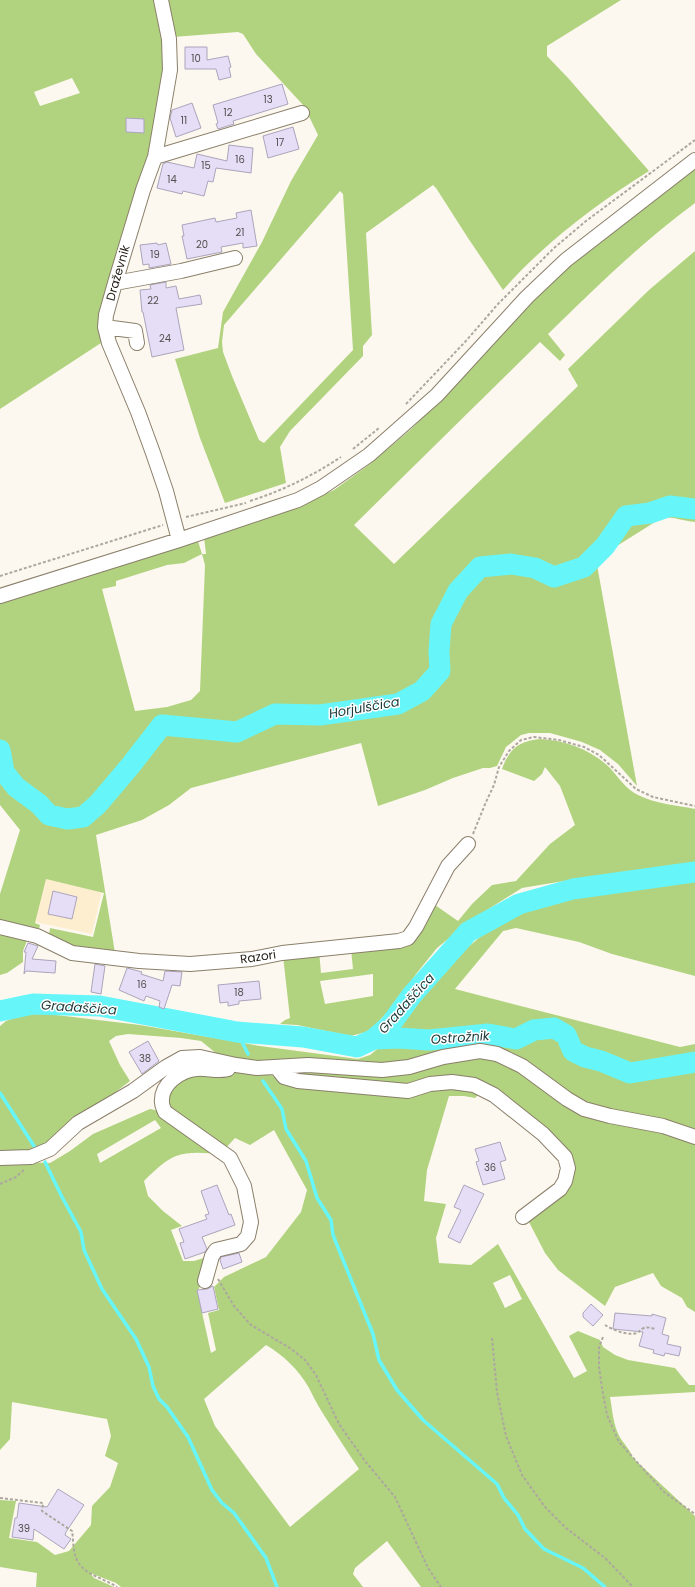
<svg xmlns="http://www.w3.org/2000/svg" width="695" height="1587" font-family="Poppins,sans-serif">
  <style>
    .built { fill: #feeed0 }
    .green { fill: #b1d37f; fill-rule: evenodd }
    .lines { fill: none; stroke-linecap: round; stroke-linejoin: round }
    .stream { stroke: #66f6fa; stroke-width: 3.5 }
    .river { stroke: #66f6fa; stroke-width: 21 }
    .building { fill: #e5def6; stroke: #aba4bb }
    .minor-casing { stroke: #8a7f6a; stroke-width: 16 }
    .path { stroke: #ada89f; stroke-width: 2; stroke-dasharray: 3 2; stroke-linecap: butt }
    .minor { stroke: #fff; stroke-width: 14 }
    .labels { text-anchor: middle; stroke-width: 3; stroke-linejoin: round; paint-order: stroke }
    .number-label { font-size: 10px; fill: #544e4e }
    .street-label { font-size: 12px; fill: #231e16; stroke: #fff }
    .water-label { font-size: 13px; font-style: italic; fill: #1e3738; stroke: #fff }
  </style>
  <rect width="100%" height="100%" fill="#fdf8ef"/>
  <!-- built -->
  <path class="built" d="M 44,878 L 102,891 L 92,934 L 35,922 Z"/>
  <!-- green -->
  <path class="green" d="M 0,0 L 158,0 L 166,44 L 163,88 L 152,142 L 136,199 L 104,341 L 0,409 ZM 72,78 L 80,93 L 40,106 L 34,92 Z
    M 165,0 L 621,0 L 547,46 L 547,56 L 569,79 L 649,171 C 599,202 542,245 503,290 L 468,238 L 436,188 L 433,185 L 366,233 L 372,335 L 363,346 L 363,356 L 290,431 L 280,447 L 286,483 L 225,503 L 200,438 L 175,359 L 218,348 L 223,312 L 262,242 L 291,181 L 318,135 L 304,106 L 256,54 L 243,34 L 238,32 L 173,37 ZM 340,191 L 343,194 L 353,350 L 264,443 L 259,440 L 232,376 L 223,352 L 222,342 L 224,325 Z
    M 695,168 L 695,203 C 642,242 595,288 548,334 L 565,355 L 560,361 L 540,342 L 354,525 L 394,564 L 578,386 L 568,369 L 649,290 L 695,251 L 695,522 C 684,521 674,517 663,517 L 612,549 L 597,565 L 637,786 L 618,764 L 600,750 L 582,742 L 550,733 L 529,733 L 521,735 L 506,747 L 497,766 L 490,768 L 483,768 L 453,778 L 425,790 L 378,806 L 361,743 L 191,788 L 169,805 L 142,820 L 96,835 L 115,953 L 68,945 L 49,935 L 50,928 L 93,937 L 104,893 L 46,879 L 35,923 L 40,925 L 39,929 L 35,929 L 0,922 L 0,894 L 20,830 L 0,805 L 0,599 L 197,538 L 202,554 L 206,554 L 204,537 L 310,501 L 334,490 L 370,464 L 410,430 L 458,383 L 538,293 L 563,269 ZM 202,554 L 205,565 L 200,691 L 191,700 L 167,707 L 135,711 L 102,589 L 116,586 L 116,581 L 167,565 L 184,563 Z
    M 540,739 C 565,740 592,750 610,768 C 618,777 627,790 638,795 C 656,804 676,805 695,809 L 695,866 L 588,877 L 522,888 L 471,920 L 437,948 L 416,974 L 400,999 L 374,1026 L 366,1032 L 351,1036 L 297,1025 L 280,1024 L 285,1020 L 290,1018 L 283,956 L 319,951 L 321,973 L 353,969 L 351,949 L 417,935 L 435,905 L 458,921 L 472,904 L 492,885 L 516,881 L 550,844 L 575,825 L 560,786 L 545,767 L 542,774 L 534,781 L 502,769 C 509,749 519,741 540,739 ZM 373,974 L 373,996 L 325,1004 L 320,981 Z
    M 695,877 L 695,976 L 612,954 L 579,942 L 516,928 L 503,931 L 455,989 L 680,1047 L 695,1044 L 695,1132 L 592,1108 L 510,1052 L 480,1046 L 381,1067 L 248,1063 L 217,1054 L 201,1041 L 181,1038 L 128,1034 L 116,1036 L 109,1041 L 120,1065 L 130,1081 L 50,1142 L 33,1152 L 0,1155 L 0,1026 L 6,1021 L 31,1012 L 140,1025 L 260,1046 L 358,1059 L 370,1055 L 386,1042 L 439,976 L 467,948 L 486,932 L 520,912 L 587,894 L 649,887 Z
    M 0,930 L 28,938 L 23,951 L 23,962 L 7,973 L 0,975 Z
    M 480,1056 L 506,1061 L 561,1101 L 695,1140 L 695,1312 L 687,1307 L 682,1298 L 661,1286 L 653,1273 L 615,1287 L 605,1306 L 558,1270 L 545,1253 L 529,1222 L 530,1217 L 571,1168 L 470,1079 L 407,1087 L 289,1075 L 293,1071 Z
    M 224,1073 C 242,1073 268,1067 280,1082 L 449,1085 L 481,1092 L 475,1098 L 464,1096 L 449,1096 L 427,1170 L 424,1201 L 446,1204 L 436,1238 L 439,1263 L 471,1265 L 498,1244 L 574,1378 L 587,1371 L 569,1336 L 578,1331 L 600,1340 L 603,1347 L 615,1355 L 628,1360 L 675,1368 L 689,1385 L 695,1385 L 695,1392 L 610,1397 C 612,1408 613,1421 617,1431 C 620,1441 630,1448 633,1458 L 695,1516 L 695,1587 L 421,1587 L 387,1541 L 355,1568 L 353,1574 L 363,1587 L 121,1587 L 116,1583 L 90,1573 L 94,1578 L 114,1587 L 36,1587 L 37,1573 L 0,1567 L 0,1500 L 16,1501 L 9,1538 L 37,1542 L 55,1555 L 69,1551 L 91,1525 L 92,1506 L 110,1487 L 118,1463 L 105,1456 L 111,1436 L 107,1419 L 12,1402 L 10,1439 L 0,1450 L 0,1161 L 50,1163 L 70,1151 L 93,1134 L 150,1109 L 160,1111 L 220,1154 C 206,1153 189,1151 176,1156 C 165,1160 152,1173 144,1181 L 148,1196 L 163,1211 L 182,1226 L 171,1230 L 183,1261 L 194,1261 L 207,1257 L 199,1289 L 197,1290 L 211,1353 L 216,1350 L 208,1313 L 219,1310 L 214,1287 L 224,1277 L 266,1257 L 301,1212 L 307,1190 L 274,1130 L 250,1145 L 235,1138 L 224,1150 L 167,1109 L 167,1091 L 186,1074 ZM 155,1120 L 161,1128 L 100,1163 L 97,1154 ZM 510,1275 L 522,1299 L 505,1308 L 493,1283 ZM 266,1345 C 282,1354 300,1371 309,1388 C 313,1396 317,1404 322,1412 C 334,1431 346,1450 359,1469 L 290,1527 L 215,1426 L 204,1399 Z"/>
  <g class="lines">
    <!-- stream -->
    <path class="stream" d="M 237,1032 L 248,1054
      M 263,1081 L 282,1109 L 286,1129 L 306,1161 L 317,1198 L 331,1220 L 333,1235 L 373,1334 L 379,1360 L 397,1390 L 423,1420 L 497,1484 L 504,1498 L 518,1515 L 525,1529 L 544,1549 L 583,1568 L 605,1587
      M 0,1093 L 34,1146
      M 45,1162 L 62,1197 L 81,1232 L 84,1250 L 102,1289 L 136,1339 L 149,1367 L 153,1386 L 159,1399 L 167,1407 L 188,1437 L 212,1490 L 222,1503 L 234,1513 L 266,1558 L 277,1587"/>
    <!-- river -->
    <path class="river" d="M 0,750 L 4,772 L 16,787 L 39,804 L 49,815 L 67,819 L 83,817 L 98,804 L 131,765 L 162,725 L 237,732 L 275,714 L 320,715 L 398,704 L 422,691 L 440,671 L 439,652 L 441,624 L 458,591 L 480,567 L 511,564 L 535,568 L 554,577 L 584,567 L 605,546 L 626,516 L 650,513 L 670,506 L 695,509
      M 0,1011 L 33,1004 L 100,1006 L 237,1032 L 303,1037 L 357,1047 L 374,1039 L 390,1025 L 412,995 L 468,932 L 519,904 L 573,889 L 695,872
      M 374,1039 L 399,1038 L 429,1040 L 488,1034 L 516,1039 L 534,1030 L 554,1028 L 566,1035 L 573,1051 L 585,1057 L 601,1061 L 630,1073 L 695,1062"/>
  </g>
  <!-- building -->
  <path class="building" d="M 185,47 L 207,47 L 207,60 L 228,56 L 231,67 L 229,68 L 231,77 L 219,80 L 216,69 L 185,69 Z
    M 282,84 L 288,104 L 233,121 L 234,124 L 218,129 L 216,124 L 218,123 L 213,105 Z
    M 192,103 L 201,128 L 176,137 L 170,118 L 172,110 Z
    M 126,118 L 144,119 L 144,133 L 126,132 Z
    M 293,127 L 299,149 L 268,158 L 263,136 Z
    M 229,145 L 253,148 L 251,173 L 216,168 L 213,182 L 208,181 L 204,196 L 183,191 L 182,194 L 157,188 L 163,164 L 167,162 L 194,168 L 197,154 L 227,161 Z
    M 251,210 L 257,246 L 243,248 L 243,243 L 221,247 L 222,252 L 187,259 L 182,236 L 184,236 L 182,225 L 215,218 L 216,222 L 237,218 L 236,213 Z
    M 157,243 L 158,245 L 166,243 L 171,264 L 149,268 L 149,264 L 143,265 L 140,245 Z
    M 166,282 L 166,288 L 176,286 L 179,299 L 200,295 L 202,304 L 176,308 L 184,350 L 152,357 L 143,312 L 142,312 L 140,290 L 151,289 L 150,285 Z
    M 53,891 L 77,897 L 72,919 L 48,914 Z
    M 28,943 L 38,946 L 32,959 L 56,961 L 55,973 L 26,971 L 24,974 L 26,952 L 24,952 Z
    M 95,964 L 105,966 L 101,994 L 91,992 Z
    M 127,968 L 142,972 L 141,974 L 163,981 L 165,971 L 182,972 L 180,986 L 172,985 L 164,1009 L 159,1007 L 160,1001 L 146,996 L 144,1001 L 119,990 Z
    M 259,981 L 261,999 L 239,1001 L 239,1004 L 228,1006 L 228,1002 L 220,1003 L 218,985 Z
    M 148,1041 L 159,1061 L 142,1074 L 129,1052 Z
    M 500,1142 L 506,1160 L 500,1162 L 505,1179 L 483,1185 L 476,1162 L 479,1161 L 475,1149 Z
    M 217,1185 L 229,1215 L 231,1214 L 235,1225 L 202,1237 L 207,1249 L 205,1252 L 185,1259 L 180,1243 L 184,1242 L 179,1229 L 207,1219 L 205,1215 L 209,1214 L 201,1191 Z
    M 464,1185 L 484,1194 L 460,1243 L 448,1237 L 461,1210 L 454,1207 Z
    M 239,1253 L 242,1262 L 223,1269 L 220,1260 L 221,1257 Z
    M 213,1286 L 218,1309 L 202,1313 L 197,1290 L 207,1289 Z
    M 591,1304 L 603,1315 L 593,1326 L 583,1317 L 583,1313 Z
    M 615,1313 L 652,1316 L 652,1314 L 666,1318 L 662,1334 L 669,1336 L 667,1344 L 681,1347 L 679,1356 L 665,1353 L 664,1356 L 653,1353 L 654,1350 L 639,1346 L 643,1332 L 613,1329 Z
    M 58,1489 L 84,1505 L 66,1532 L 65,1535 L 71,1539 L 64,1549 L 34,1529 L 33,1540 L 12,1537 L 15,1518 L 17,1518 L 19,1503 L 47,1507 Z"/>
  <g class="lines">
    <defs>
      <path id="minor" d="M 161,0 L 169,39 L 170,70 L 155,157 L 143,190 L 115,283 L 106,315 L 105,327 L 109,343 L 138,412 L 153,453 L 166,491 L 179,540
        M 155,157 L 302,113
        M 115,283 L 181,271 L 235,258
        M 105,327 L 135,331 L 137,343
        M 0,596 L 179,540 L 298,500 L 321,488 L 369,455 L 437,395 L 527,297 L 566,260 L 695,160
        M 0,927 L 37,936 L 72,953 L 139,961 L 190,964 L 252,959 L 282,953 L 399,941 L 408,938 L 416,927 L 448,866 L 468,844
        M 276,1067 L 284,1077 L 298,1081 L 408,1091 L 430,1084 L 452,1082 L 474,1085 L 494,1095 L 543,1134 L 565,1157 L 568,1168 L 565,1181 L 560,1189 L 523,1217
        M 0,1158 L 31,1157 L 50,1149 L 78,1123 L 133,1091 L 166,1067 L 182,1058 L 200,1057 L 236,1065 L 257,1068 L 308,1065 L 382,1070 L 409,1067 L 443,1057 L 480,1051 L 497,1054 L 522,1066 L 567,1099 L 584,1109 L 610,1116 L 663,1126 L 695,1137
        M 205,1281 L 212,1256 L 216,1250 L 241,1244 L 248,1236 L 251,1222 L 244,1186 L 230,1158 L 165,1112 C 164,1109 162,1106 162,1103 C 160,1084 181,1070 197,1069 C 205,1068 222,1072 228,1069"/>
    </defs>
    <!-- minor casing -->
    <use href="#minor" class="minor-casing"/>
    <!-- path -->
    <path class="path" d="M 406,404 L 465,342 L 498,304 L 554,248 L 586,221 L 695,140
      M 353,449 L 379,428
      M 250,501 C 284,490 310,477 341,457
      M 186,517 L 246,503
      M 0,576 L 163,525
      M 473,834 L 486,802 L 494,785 L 499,767 L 509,751 L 521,740 L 534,737 L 559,740 L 584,747 L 599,755 L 636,789 L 653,797 L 695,806
      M 0,1184 L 16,1177 L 24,1170
      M 218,1279 L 234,1306 L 251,1325 L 290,1348 L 305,1360 L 316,1375 L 339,1424 L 365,1461 L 395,1497 L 428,1568 L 441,1587
      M 605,1325 C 613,1330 628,1336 637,1333 C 641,1331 638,1331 642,1329 C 646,1326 651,1328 655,1329
      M 603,1337 L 599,1347 L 599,1367 L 602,1388 L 607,1415 L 619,1442 L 664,1492 L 695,1514
      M 492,1338 L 497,1392 L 506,1436 L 522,1475 L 545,1507 L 566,1528 L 605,1558 L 633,1587
      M 0,1498 L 43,1503 L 42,1511 L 72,1531 C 73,1537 73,1544 74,1550 C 77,1574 100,1576 117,1587"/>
    <!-- minor -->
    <use href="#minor" class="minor"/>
  </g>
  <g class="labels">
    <!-- number labels -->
    <g class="number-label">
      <text x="196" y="62">10</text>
      <text x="268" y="103">13</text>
      <text x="228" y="116">12</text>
      <text x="184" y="124">11</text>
      <text x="280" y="146">17</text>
      <text x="240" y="163">16</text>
      <text x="206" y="169">15</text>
      <text x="172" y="183">14</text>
      <text x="240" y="236">21</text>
      <text x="202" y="248">20</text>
      <text x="155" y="258">19</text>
      <text x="153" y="304">22</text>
      <text x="165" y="342">24</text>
      <text x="142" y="988">16</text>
      <text x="239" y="996">18</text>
      <text x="145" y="1062">38</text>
      <text x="490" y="1171">36</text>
      <text x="24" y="1532">39</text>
    </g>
    <!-- street labels -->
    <g class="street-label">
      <text transform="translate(118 273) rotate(-74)" y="4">Draževnik</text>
      <text transform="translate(258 957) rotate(-8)" y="4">Razori</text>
    </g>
    <!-- water labels -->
    <g class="water-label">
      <text transform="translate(364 707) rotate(-10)" y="5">Horjulščica</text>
      <text transform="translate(406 1003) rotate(-48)" y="5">Gradaščica</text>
      <text transform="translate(79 1007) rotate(4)" y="5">Gradaščica</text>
      <text transform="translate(460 1037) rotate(-4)" y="5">Ostrožnik</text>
    </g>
  </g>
</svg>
